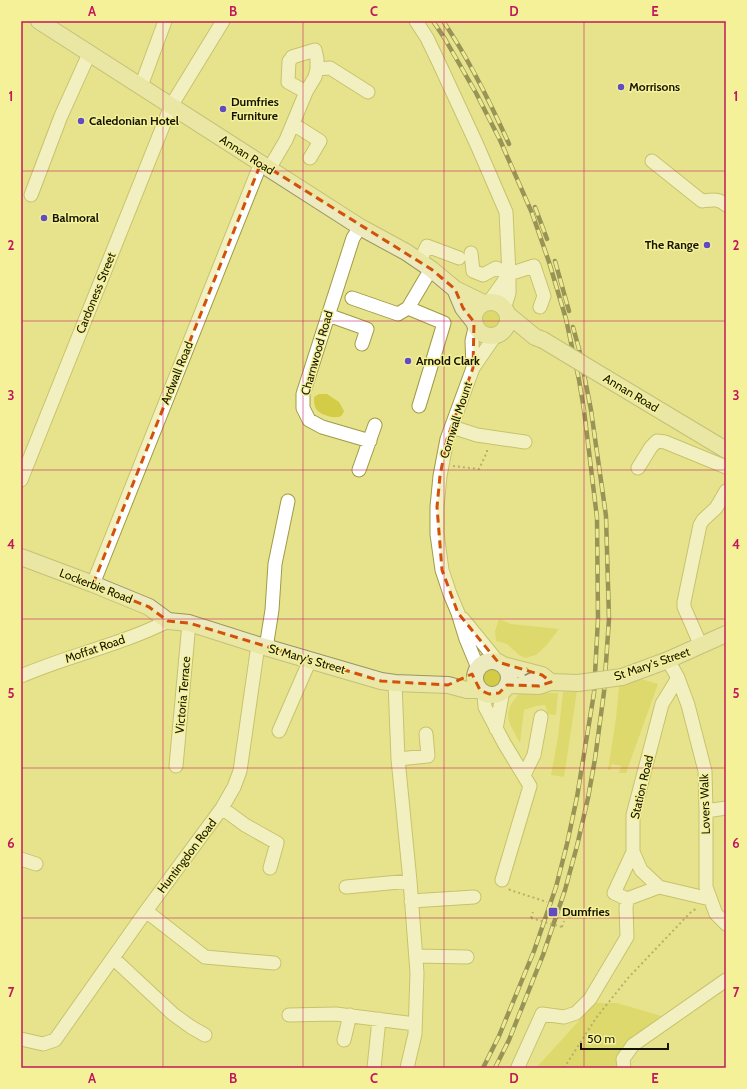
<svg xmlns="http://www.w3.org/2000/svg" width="747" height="1089" font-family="Cabin,sans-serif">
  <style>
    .green { fill: #d2cc46 }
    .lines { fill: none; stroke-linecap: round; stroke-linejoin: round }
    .minor-casing { stroke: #9f9b45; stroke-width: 15 }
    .major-casing { stroke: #999660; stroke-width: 18 }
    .path { stroke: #767341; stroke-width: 2; stroke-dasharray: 2 3; stroke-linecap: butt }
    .minor { stroke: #fff; stroke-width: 13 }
    .major { stroke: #eceabe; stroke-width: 16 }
    .rail-casing { stroke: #363416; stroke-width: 4.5 }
    .rail { stroke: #f4f199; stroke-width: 3; stroke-dasharray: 9; stroke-linecap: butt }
    .major-bridge-casing { stroke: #999660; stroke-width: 18; stroke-linecap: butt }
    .path-bridge { stroke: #767341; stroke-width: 2; stroke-dasharray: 2 3; stroke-linecap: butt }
    .major-bridge { stroke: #eceabe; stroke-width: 16 }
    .oneway { stroke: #8c8a68 }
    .marked { fill: none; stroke: #d3520b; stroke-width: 3; stroke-dasharray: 8 5; stroke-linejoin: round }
    .grid { fill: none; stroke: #c2185b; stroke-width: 1; stroke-opacity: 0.55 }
    .poi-dot { fill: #614bc3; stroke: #f4f199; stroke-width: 1.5 }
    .labels { text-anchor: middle; stroke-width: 3; stroke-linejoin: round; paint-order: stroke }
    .poi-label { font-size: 12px; font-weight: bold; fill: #161400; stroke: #f4f199; text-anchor: start }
    .street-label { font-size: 12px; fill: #161400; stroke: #f4f199 }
    .neatline { fill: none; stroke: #c2185b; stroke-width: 1.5 }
    .grid-label { font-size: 13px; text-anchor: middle; font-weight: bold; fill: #c2185b }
  </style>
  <rect width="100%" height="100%" fill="#e7e38d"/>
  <!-- green -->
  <path class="green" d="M479 320a12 12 0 1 1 24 0a12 12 0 1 1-24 0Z
    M 319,394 L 327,394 L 339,402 L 344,411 C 343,414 341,417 338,417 C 330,418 318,414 315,407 C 314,404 314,400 314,397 Z
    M 499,619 L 511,624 L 559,629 L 546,646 L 536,655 L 525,658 L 519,655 L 507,644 L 496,641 L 495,631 Z
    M479 678a12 12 0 1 1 24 0a12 12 0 1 1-24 0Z
    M 638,678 L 658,684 L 626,773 L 619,773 L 621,766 L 612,764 L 610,770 L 608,770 L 616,718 L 619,686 L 620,683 Z
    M 577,691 L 564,777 L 551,775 L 558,737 L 563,692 Z
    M 520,693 L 558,693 L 556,715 L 548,714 L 545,705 L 536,706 L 524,710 L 520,743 C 509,722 500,714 520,693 Z
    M 595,1003 L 617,1003 L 665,1017 L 619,1068 L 536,1068 Z"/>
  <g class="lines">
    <defs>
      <path id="minor" d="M 416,21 L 427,38 L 439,63 L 477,145 L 506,212 L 509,274
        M 317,69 L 330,68 L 368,92
        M 141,86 L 165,21
        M 293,124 L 320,141 L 310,158
        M 652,161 L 702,201 C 711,200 719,198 726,205
        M 269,169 L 286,140 L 306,92 L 315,77 L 317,69 L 317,59 L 315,50 L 292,57 L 291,59 L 289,61 L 288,82 L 306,92
        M 31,195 L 61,116 L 89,54
        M 360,227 L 353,238 L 303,394 L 303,408 L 309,420 L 322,427 L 370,441
        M 471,253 L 473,271 L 483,275 L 496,268 L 509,274 L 534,266 L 544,296 L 540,307
        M 420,261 L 427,246 L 459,258
        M 352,298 L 398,314 L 408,308 L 431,269
        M 489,302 L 509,274 L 509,293 L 504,309
        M 408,308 L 444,323 L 419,406
        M 328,315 L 367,329 L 362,344
        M 473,368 L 472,341 L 475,328
        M 452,427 L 477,435 L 525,442
        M 638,468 L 651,447 L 657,441 L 665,442 L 726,467
        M 359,470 L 375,425
        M 21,480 L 171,106 L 223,21
        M 93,584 L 261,163
        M 463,619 L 498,662
        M 701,646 L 684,607 L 684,602 L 700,525 L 703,520 L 716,508 L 726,491
        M 266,648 L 272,610 L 275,564 L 288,501
        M 668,660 L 678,678 L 688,705 L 705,771 L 706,811 L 706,887 L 716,914 L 726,924
        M 478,668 L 466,639 L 458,613 L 450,594 L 442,570 L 437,534 L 437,507 L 440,476 L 447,439 L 473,368 L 495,336
        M 21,676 C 69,655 121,645 168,621
        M 678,678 L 662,704 L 633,815 L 633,852 L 641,870 L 659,887 L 710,899
        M 395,683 L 398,759 L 410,881 L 417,973 L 415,1034 L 407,1068
        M 484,692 L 485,707 L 504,743 L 530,786 L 502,880
        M 496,729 L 503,690
        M 279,731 L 310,660
        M 398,759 L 428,756 L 426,734
        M 176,766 L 189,623
        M 524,775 L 534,755 L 541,717
        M 222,808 L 245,825 L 277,843 L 270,868
        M 706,811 L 726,808
        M 633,852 L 614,893 L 627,899 L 659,887
        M 21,859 L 36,864
        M 346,887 L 410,881
        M 411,901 L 474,897
        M 146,911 L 205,957 L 274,963
        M 416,956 L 467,957
        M 113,958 L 173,1014 L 191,1027 L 205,1035
        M 289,1015 L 336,1014 L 415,1024
        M 21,1039 L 43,1044 L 55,1040 L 146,911 L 222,808 L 234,787 L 240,771 L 258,645
        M 344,1040 L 350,1015
        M 518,1067 L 542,1014 L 564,1017 L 576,1013 L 590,999 L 627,937 L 626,908 L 627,899
        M 374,1068 L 379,1019
        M 624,1068 L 623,1059 L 633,1045 L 726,980"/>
      <path id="major" d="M 39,21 L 360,227 L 406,252 L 431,269 L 455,289 L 484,303
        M 455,289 L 463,308 L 474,322
        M474 319a17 17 0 1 1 34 0a17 17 0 1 1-34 0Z
        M 507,314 L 535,337 L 543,340
        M 606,378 L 726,450
        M 21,557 L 93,584 L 149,607 L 168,621 L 189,623 L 258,645 L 381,681 L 395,683 L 448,685 L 467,690 L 480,690
        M475 678a17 17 0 1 1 34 0a17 17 0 1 1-34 0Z
        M 503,665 L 542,675 L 551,682
        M 622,677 L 668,660 L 726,634
        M 507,685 L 539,686 L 551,682 L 578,683"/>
    </defs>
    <!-- minor casing -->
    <use href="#minor" class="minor-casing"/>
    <!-- major casing -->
    <use href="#major" class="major-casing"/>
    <!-- path -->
    <path class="path" d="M 453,466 L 479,469 L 487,452 L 487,449
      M 509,889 L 510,890 L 547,902
      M 531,918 L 533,912
      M 562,927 L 564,921
      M 564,1068 L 596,1018 L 628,978 L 690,913 L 697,908"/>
    <!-- minor -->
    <use href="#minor" class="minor"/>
    <!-- major -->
    <use href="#major" class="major"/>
    <defs>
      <path id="rail" d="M 433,21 L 445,39 L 476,93 L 500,140 L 532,213 L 549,262 L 566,319 L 579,380 L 584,410 L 597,518 L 598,619 L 594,693 L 577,797 L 567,844 L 556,887 L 534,951 L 499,1036 L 483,1068
        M 443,21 C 469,59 490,102 509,144
        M 535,207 L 547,239
        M 555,261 L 569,311
        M 495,1068 L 509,1040 L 543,955 L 565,890 L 577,846 L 588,798 L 595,759 L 604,692 L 609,619 L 606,516 L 591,410 L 579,349 L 573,327"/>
    </defs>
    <!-- rail casing -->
    <use href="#rail" class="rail-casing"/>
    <!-- rail -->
    <use href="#rail" class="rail"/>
    <defs>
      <path id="major-bridge" d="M 543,340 L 606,378
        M 578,683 L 622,677"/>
    </defs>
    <!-- major-bridge casing -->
    <use href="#major-bridge" class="major-bridge-casing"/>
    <!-- path-bridge -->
    <path class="path-bridge" d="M 531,918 L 562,927"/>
    <!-- major-bridge -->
    <use href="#major-bridge" class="major-bridge"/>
  </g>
  <!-- one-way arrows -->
  <defs><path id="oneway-chevron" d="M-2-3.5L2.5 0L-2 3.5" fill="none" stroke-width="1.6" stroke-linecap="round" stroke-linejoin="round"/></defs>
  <use class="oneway" href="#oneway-chevron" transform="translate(528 672) rotate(14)"/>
  <!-- marked area -->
  <path d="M0 0H747V1089H0ZM 261,163 L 431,269 L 455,289 L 463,308 L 474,322 L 473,368 L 447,439 L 440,476 L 437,507 L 442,570 L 458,613 L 498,662 L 542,675 L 551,682 L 539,686 L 507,685 L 499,693 L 489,694 L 480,690 L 472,674 L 448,685 L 381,681 L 189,623 L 168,621 L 149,607 L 93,584 Z" fill="#e7e38d" fill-opacity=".55" fill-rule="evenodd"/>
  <path class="marked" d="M 261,163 L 431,269 L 455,289 L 463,308 L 474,322 L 473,368 L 447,439 L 440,476 L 437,507 L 442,570 L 458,613 L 498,662 L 542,675 L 551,682 L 539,686 L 507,685 L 499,693 L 489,694 L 480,690 L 472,674 L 448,685 L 381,681 L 189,623 L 168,621 L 149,607 L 93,584 Z"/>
  <!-- grid -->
  <path class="grid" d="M 163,21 L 163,1068M 303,21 L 303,1068M 444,21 L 444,1068M 584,21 L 584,1068M 21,171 L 726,171M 21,321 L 726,321M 21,470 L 726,470M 21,619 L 726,619M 21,768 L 726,768M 21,918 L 726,918"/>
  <!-- markers -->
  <g class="poi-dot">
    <circle cx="621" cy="87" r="4"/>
    <circle cx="223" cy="109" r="4"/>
    <circle cx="81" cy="121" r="4"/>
    <circle cx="44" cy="218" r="4"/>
    <circle cx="707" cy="245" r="4"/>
    <circle cx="408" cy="361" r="4"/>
    <rect x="548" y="907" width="10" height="10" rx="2"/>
  </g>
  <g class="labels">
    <!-- poi labels -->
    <g class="poi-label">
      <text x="629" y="91">Morrisons</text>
      <text x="231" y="106">Dumfries<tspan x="231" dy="14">Furniture</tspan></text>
      <text x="89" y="125">Caledonian Hotel</text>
      <text x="52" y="222">Balmoral</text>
      <text x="699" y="249" text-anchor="end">The Range</text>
      <text x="416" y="365">Arnold Clark</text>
      <text x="562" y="916">Dumfries</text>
    </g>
    <!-- street labels -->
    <g class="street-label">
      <text transform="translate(247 155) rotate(33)" y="4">Annan Road</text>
      <text transform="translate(96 293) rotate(-68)" y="4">Cardoness Street</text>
      <text transform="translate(317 353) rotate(-74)" y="4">Charnwood Road</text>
      <text transform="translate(177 373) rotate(-68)" y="4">Ardwall Road</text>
      <text transform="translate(631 393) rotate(31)" y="4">Annan Road</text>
      <text transform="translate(456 420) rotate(-72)" y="4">Cornwall Mount</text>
      <text transform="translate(96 586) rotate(21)" y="4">Lockerbie Road</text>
      <text transform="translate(95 649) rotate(-19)" y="4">Moffat Road</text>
      <text transform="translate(307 659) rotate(16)" y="4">St Mary's Street</text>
      <text transform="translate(652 664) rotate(-19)" y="4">St Mary's Street</text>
      <text transform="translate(183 695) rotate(-85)" y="4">Victoria Terrace</text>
      <text transform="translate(642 787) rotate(-77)" y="4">Station Road</text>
      <text transform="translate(705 804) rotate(-92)" y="4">Lovers Walk</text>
      <text transform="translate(187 856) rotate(-53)" y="4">Huntingdon Road</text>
    </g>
  </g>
  <!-- border -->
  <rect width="747" height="1089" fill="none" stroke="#f4f199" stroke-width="44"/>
  <!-- scale -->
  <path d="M581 1043v6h87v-6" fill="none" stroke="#161400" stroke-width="2"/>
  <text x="587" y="1043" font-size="12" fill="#161400" stroke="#f4f199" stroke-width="3" paint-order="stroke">50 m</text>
  <rect x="22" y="22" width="703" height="1045" class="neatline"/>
  <g class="grid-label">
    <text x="92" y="16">A</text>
    <text x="233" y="16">B</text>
    <text x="374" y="16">C</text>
    <text x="514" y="16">D</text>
    <text x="655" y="16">E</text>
    <text x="11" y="101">1</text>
    <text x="736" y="101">1</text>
    <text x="11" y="250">2</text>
    <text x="736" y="250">2</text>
    <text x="11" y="400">3</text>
    <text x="736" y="400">3</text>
    <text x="11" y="549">4</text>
    <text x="736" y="549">4</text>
    <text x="11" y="698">5</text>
    <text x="736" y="698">5</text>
    <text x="11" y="848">6</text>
    <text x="736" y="848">6</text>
    <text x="11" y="997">7</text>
    <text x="736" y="997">7</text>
    <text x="92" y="1083">A</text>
    <text x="233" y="1083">B</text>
    <text x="374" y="1083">C</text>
    <text x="514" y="1083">D</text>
    <text x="655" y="1083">E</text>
  </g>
</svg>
